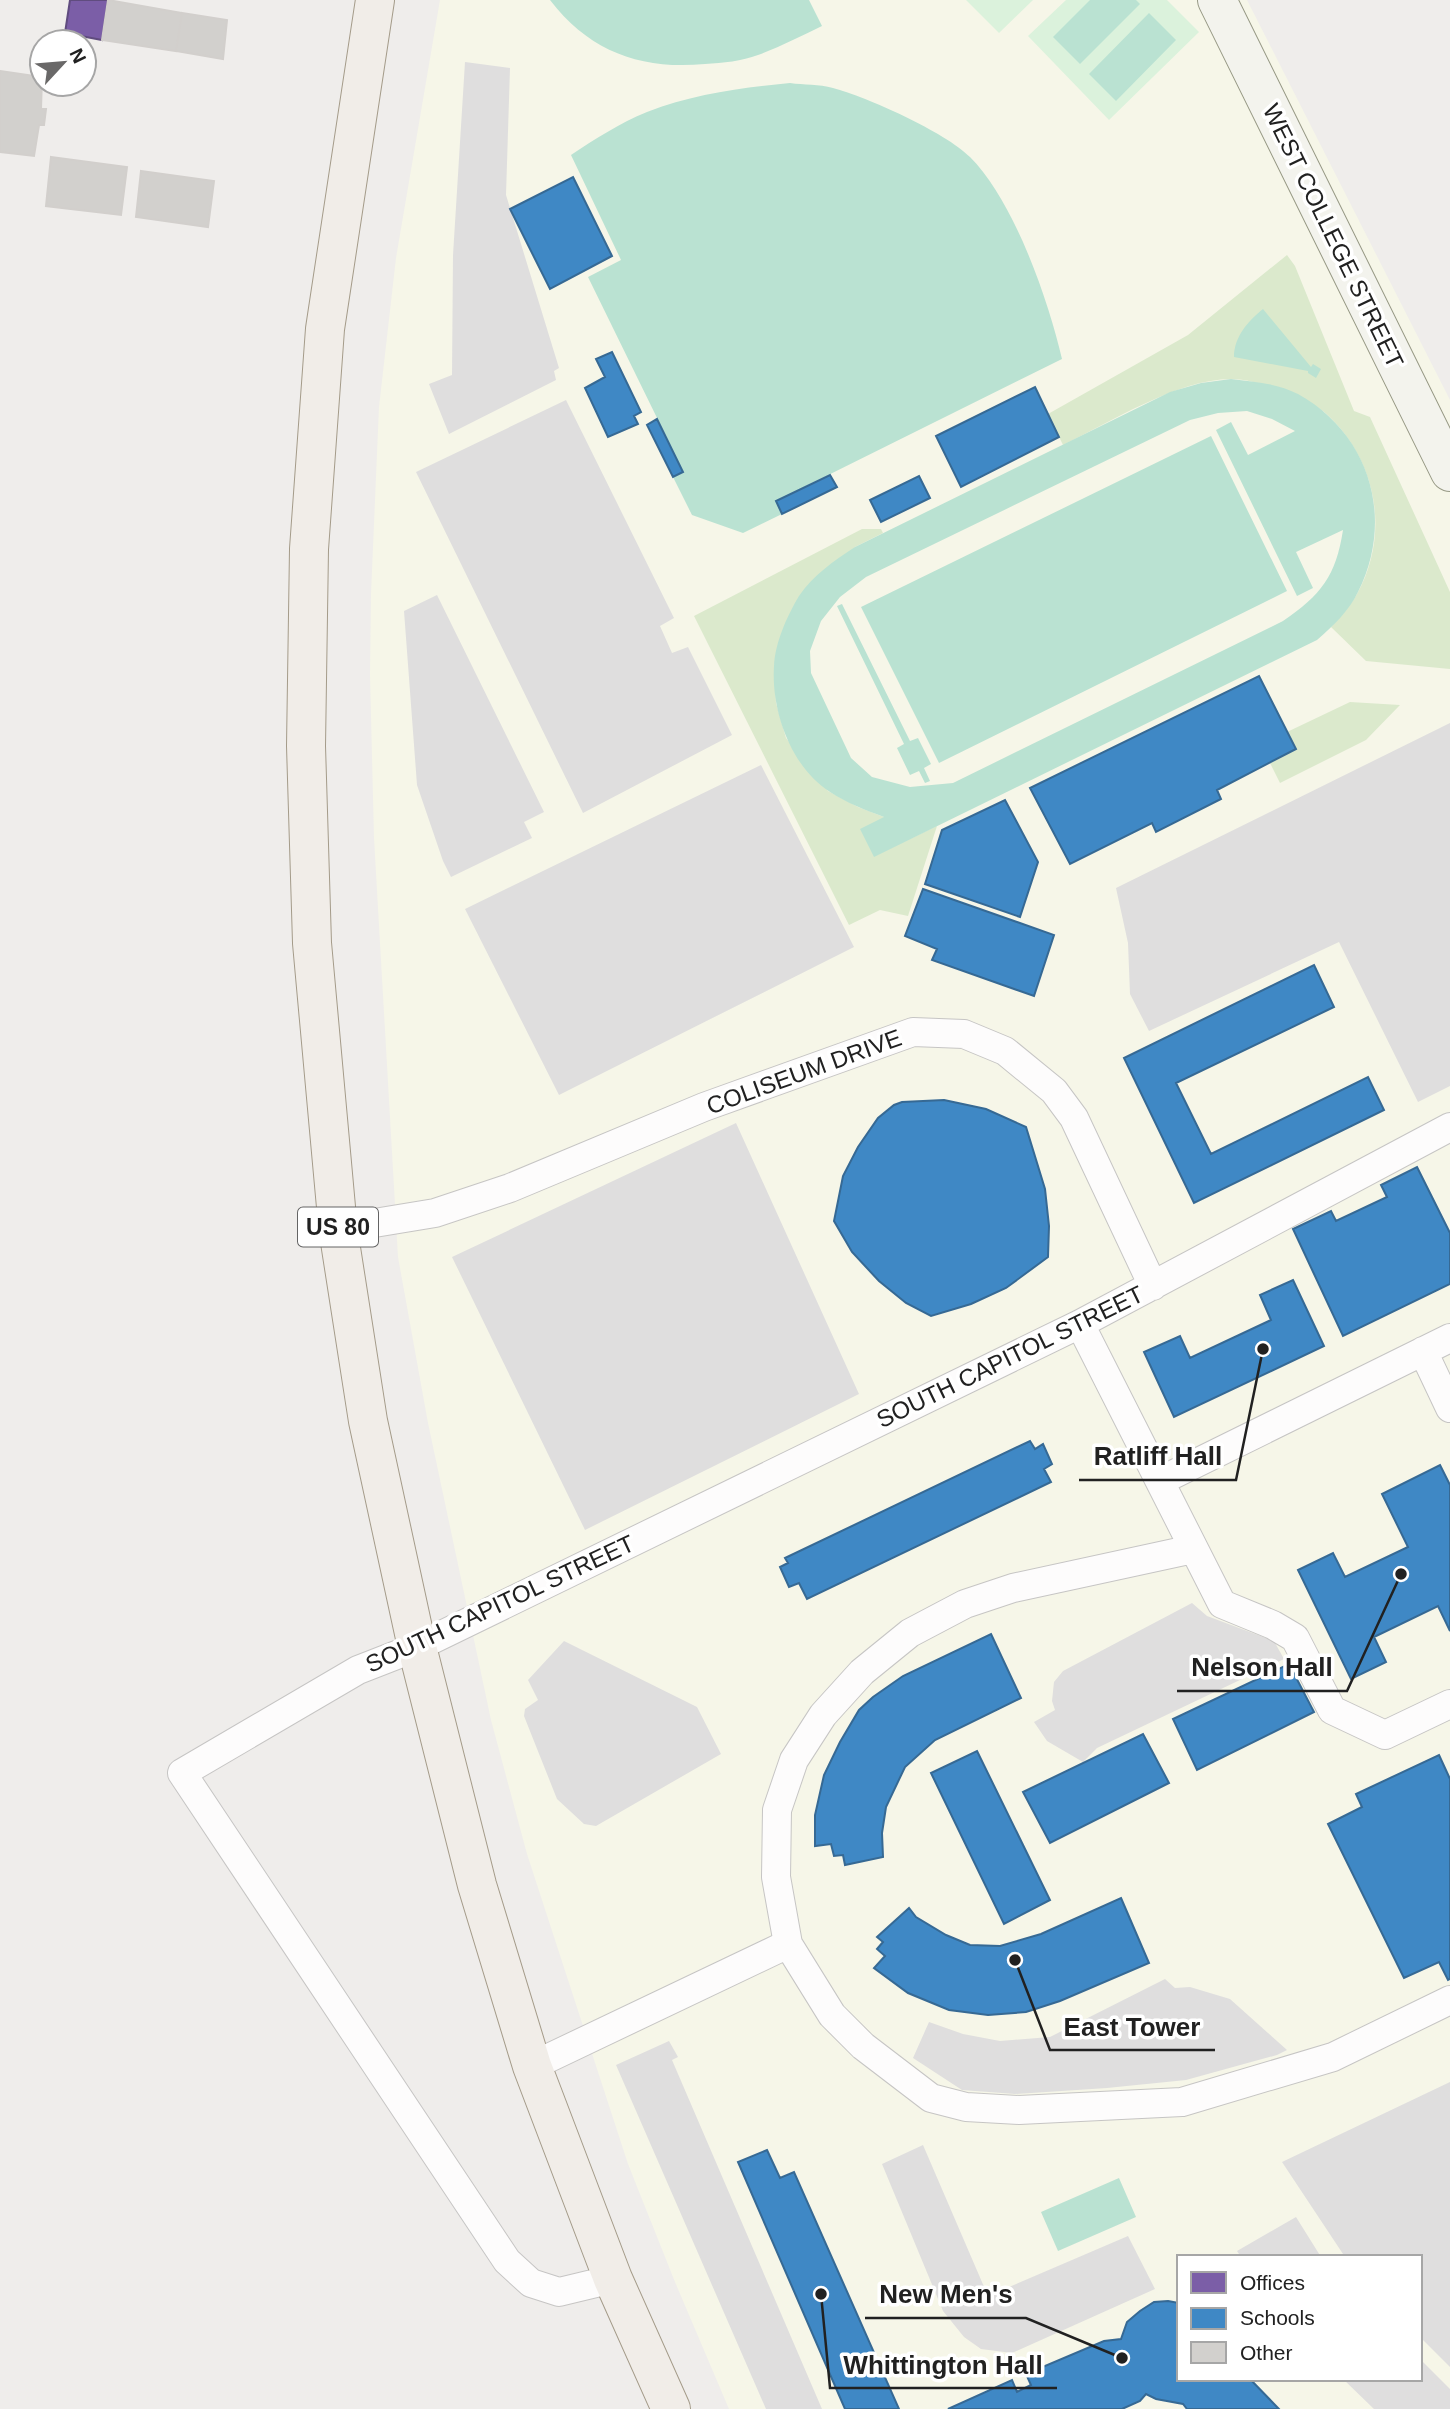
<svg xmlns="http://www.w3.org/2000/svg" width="1450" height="2409" font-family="Helvetica,sans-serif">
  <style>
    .education { fill: #f6f6e8; fill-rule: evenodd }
    .grass { fill: #dbe9cc }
    .park { fill: #dbf2dc }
    .pitch { fill: #bae2d2; fill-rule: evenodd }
    .parking { fill: #dfdede }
    .offices { fill: #7b5ea7; stroke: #604c7f; stroke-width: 2 }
    .schools { fill: #3f88c5; stroke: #366994; stroke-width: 2 }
    .building { fill: #d2d0cd; stroke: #d2cfcc; stroke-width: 2 }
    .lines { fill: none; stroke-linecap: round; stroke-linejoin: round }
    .street-casing { stroke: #c6c5c4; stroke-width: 30 }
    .secondary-casing { stroke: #969884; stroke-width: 40 }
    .primary-casing { stroke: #a49b89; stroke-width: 40 }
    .street { stroke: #fdfcfc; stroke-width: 28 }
    .secondary { stroke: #f3f3ed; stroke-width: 38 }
    .primary { stroke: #f1ede8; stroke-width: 38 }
    .labels { text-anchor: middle; stroke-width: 7; stroke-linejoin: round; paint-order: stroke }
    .shield { fill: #fff; stroke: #646464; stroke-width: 2 }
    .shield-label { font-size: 23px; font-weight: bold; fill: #212121 }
    .street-label { font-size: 24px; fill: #212121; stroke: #fff }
    .leader { fill: none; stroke: #212121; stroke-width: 2.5 }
    .callout-dot { fill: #212121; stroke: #fff; stroke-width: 2.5 }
    .callout-label { font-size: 26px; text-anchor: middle; font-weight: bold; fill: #212121; stroke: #fff; stroke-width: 7; stroke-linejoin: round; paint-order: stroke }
  </style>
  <rect width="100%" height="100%" fill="#efedeb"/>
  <!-- education -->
  <path class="education" d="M 440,0 L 1247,0 L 1450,400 L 1450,2409 L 729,2409 L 675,2282 L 628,2164 L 527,1854 L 491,1720 L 428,1423 L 398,1257 L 374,838 L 370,675 L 371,594 L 379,407 L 396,258 ZM 1179,2257 L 1420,2257 L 1420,2379 L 1179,2379 Z"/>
  <!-- grass -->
  <path class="grass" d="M 1287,255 L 1295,266 L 1354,411 L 1370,417 L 1450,592 L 1450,669 L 1366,661 L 1331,627 C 1340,617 1350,606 1357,594 C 1386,541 1380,480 1344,433 C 1337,424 1327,413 1317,407 C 1309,403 1300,400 1292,397 C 1272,388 1253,379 1231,379 C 1178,379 1111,422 1063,445 L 1048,414 L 1188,335 Z
    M 862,529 L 881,529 L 883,533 L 855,547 L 774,665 L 776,703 L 786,738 L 828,791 L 858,807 L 884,817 L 874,856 L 937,826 L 908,916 L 880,910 L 849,925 L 694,616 Z
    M 1350,702 L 1400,705 L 1366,740 L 1280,783 L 1270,763 L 1296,749 L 1287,732 Z"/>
  <!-- park -->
  <path class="park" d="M 966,0 L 1033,0 L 999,33 Z
    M 1066,0 L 1167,0 L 1199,32 L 1109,120 L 1028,36 Z"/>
  <!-- pitch -->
  <path class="pitch" d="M 550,0 L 809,0 L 822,26 C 801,36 780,47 758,55 C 742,61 723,63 705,64 C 641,70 590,52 550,0 Z
    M 1090,0 L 1136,0 L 1140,4 L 1080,64 L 1053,37 Z
    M 1149,13 L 1176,40 L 1116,101 L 1089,74 Z
    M 790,83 C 804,85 819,84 833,88 C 867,97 945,132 970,157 C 1014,201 1048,299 1062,359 L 776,501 L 782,514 L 743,533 L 692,515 L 673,477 L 683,471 L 588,277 L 621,260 L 571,155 C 595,139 620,123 647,112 C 693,94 741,88 790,83 Z
    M 1263,309 L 1311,367 L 1313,364 L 1321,369 L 1316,378 L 1308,373 L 1308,371 L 1234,357 C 1234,337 1248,321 1263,309 Z
    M 1231,379 C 1254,382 1277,383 1298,394 C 1370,434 1395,518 1358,592 C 1349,611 1333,626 1317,640 L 874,857 L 860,829 L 884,817 C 865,810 847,803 830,792 C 791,767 771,711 774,666 C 775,643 787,616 799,596 C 813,575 834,561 855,547 L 1170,392 L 1201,383 ZM 1247,411 L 1272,419 L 1295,431 L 1248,455 L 1231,422 L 1216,430 L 1297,596 L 1313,588 L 1296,552 L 1343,530 C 1336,576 1321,595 1283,621 L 953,783 L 910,787 L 872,777 L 851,758 L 811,673 L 810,651 L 821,621 L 840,597 L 866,577 L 1190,420 L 1218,413 Z
    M 1211,436 L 1287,591 L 939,763 L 861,607 Z
    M 842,604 L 910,741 L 918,738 L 931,764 L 924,768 L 930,781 L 925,783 L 919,771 L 910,775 L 897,748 L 904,744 L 837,606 Z
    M 1119,2178 L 1136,2217 L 1058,2251 L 1041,2212 Z"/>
  <!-- parking -->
  <path class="parking" d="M 465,62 L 510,68 L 506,195 L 559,368 L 554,371 L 556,380 L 449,434 L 429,384 L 452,375 L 453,255 Z
    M 566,400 L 674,618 L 660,626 L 672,653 L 688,647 L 732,735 L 583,813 L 416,472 Z
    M 437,595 L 544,812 L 524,822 L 532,838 L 451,877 L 443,861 L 417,785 L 404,611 Z
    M 1450,723 L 1450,1086 L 1418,1102 L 1339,942 L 1149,1031 L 1130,994 L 1128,943 L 1116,888 Z
    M 761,765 L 854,947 L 559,1095 L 465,909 Z
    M 736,1123 L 859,1394 L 585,1530 L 452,1257 Z
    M 1192,1603 L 1207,1616 L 1274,1641 L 1284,1659 L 1097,1748 L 1083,1762 L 1047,1741 L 1034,1722 L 1055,1710 L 1052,1701 L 1054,1682 L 1063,1671 Z
    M 564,1641 L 697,1707 L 721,1754 L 596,1826 L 584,1824 L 557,1799 L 524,1716 L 525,1709 L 538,1700 L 528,1680 Z
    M 1165,1979 L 1175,1988 L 1190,1987 L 1230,1999 L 1287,2050 L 1277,2055 L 1186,2080 L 1107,2088 L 1015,2094 L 962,2090 L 913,2058 L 929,2022 L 963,2034 L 1000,2041 L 1050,2037 Z
    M 669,2041 L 678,2057 L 672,2060 L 822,2409 L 766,2409 L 616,2065 Z
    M 1450,2082 L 1450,2367 L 1420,2337 L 1420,2257 L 1345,2257 L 1282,2162 Z
    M 923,2145 L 988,2296 L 1128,2236 L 1155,2289 L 1012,2353 L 981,2349 L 964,2337 L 943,2311 L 882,2164 Z
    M 1296,2217 L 1321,2257 L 1241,2257 L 1237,2251 Z
    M 1420,2359 L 1450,2389 L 1450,2409 L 1374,2409 L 1343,2379 L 1420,2379 Z"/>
  <!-- offices -->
  <path class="offices" d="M 70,0 L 108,0 L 102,40 L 65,33 Z"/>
  <!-- schools -->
  <path class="schools" d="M 573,177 L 612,256 L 550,289 L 510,209 Z
    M 612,352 L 641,412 L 634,416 L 638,424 L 608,437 L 585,388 L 605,377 L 596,359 Z
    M 1035,387 L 1059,437 L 961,487 L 936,436 Z
    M 657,419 L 683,472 L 673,477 L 647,425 Z
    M 830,475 L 837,487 L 782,514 L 776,501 Z
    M 919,476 L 930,498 L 881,522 L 870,500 Z
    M 1259,676 L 1296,749 L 1217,790 L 1221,799 L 1156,832 L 1152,823 L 1070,864 L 1030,788 Z
    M 1005,800 L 1038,862 L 1020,917 L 925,884 L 942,830 Z
    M 923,889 L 1054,935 L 1034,996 L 932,960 L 937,949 L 905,936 Z
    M 1314,965 L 1334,1007 L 1176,1083 L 1211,1154 L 1368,1077 L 1384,1110 L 1194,1203 L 1124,1058 Z
    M 944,1100 L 986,1109 L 1026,1127 L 1045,1189 L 1049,1226 L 1048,1257 L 1006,1288 L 971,1304 L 931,1316 L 906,1303 L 879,1281 L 852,1252 L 834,1221 L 843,1176 L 858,1147 L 878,1118 L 894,1105 L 902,1102 Z
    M 1417,1167 L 1450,1233 L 1450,1284 L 1343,1336 L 1293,1229 L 1331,1211 L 1336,1221 L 1387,1197 L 1381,1185 Z
    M 1293,1280 L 1324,1346 L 1174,1417 L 1144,1352 L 1180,1336 L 1190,1358 L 1271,1320 L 1260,1295 Z
    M 1030,1441 L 1035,1449 L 1043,1444 L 1052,1464 L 1044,1469 L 1051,1482 L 807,1599 L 799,1583 L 789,1587 L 780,1567 L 788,1563 L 785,1558 Z
    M 1440,1465 L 1450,1485 L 1450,1631 L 1438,1606 L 1374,1637 L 1386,1662 L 1351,1679 L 1298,1570 L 1333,1553 L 1345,1577 L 1408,1547 L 1382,1494 Z
    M 991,1634 L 1021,1698 L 935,1740 L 905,1767 L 886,1807 L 882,1833 L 883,1857 L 845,1865 L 843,1855 L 834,1856 L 831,1844 L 815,1846 L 815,1815 L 824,1775 L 840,1742 L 859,1710 L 873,1697 L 903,1676 Z
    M 1289,1664 L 1314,1712 L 1197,1770 L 1173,1719 Z
    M 1143,1734 L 1169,1783 L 1050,1843 L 1023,1792 Z
    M 977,1751 L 1050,1900 L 1004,1924 L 931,1773 Z
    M 1439,1755 L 1450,1779 L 1450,1979 L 1448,1980 L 1439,1962 L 1404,1978 L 1328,1824 L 1362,1807 L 1356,1794 Z
    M 1121,1898 L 1149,1963 L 1060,2001 L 1026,2012 L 988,2015 L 949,2010 L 908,1993 L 874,1968 L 885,1956 L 877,1949 L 883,1942 L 877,1937 L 909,1908 L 916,1917 L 946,1935 L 970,1945 L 1000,1946 L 1041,1934 Z
    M 767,2150 L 780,2178 L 794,2172 L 899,2409 L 845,2409 L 738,2162 Z
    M 1168,2301 L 1179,2303 L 1179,2379 L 1250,2379 L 1279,2409 L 1187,2409 L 1183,2404 L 1156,2399 L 1146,2394 L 1140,2401 L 1122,2409 L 948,2409 L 1012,2380 L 1017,2392 L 1031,2385 L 1026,2374 L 1104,2341 L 1121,2339 L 1127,2322 L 1140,2311 L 1154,2302 Z"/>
  <!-- building -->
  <path class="building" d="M 108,0 L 182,13 L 176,51 L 102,40 Z
    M 182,13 L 227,20 L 223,59 L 176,51 Z
    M 0,71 L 42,77 L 41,109 L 46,109 L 44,125 L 39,125 L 34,156 L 0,152 Z
    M 51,157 L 127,167 L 121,215 L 46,206 Z
    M 141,171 L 214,181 L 208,227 L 136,217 Z"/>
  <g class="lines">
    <defs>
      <path id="street" d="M 338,1229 L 435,1213 L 510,1188 L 704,1107 L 913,1032 L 964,1034 L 1005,1051 L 1054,1091 L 1074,1118 L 1153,1286
        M 1080,1324 L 1222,1604 L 1273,1625 L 1295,1638 L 1332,1710 L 1385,1735 L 1450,1704
        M 1423,1351 L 1450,1408
        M 1160,1481 L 1450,1338
        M 1193,1549 L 1013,1588 L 965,1604 L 910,1633 L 862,1672 L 823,1715 L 794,1760 L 777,1810 L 776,1877 L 788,1944 L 832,2015 L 863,2046 L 931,2098 L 966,2107 L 1019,2110 L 1182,2102 L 1333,2057 L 1450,2000
        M 532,2066 L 788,1944
        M 613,2279 L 559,2292 L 531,2283 L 507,2261 L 182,1773 L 358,1670 L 417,1647 L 1080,1324 L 1450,1127"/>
      <path id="secondary" d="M 1217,0 L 1450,472"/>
      <path id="primary" d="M 375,0 L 325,329 L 309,549 L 306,746 L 312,943 L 338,1229 L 368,1421 L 417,1647 L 477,1885 L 532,2066 L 613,2279 L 671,2409"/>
    </defs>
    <!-- street casing -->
    <use href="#street" class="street-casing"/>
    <!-- secondary casing -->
    <use href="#secondary" class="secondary-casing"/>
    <!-- primary casing -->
    <use href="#primary" class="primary-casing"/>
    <!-- street -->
    <use href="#street" class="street"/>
    <!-- secondary -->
    <use href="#secondary" class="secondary"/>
    <!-- primary -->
    <use href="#primary" class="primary"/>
  </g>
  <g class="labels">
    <!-- shield labels -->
    <rect class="shield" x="298" y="1207.5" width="80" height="39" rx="5"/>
    <g class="shield-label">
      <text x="338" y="1235">US 80</text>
    </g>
    <!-- street labels -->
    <g class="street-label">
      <text transform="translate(1333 236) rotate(64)" y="8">WEST COLLEGE STREET</text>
      <text transform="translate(804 1072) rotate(-20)" y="8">COLISEUM DRIVE</text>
      <text transform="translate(1010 1357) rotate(-26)" y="8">SOUTH CAPITOL STREET</text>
      <text transform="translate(500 1604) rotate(-25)" y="8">SOUTH CAPITOL STREET</text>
    </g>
  </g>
  <!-- callouts -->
  <path class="leader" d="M1263 1349L1236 1480H1079M1401 1574L1347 1691H1177M1015 1960L1050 2050H1215M1122 2358L1026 2318H865M821 2294L830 2388H1057"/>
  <g class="callout-dot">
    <circle cx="1263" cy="1349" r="7"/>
    <circle cx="1401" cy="1574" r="7"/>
    <circle cx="1015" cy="1960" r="7"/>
    <circle cx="1122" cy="2358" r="7"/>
    <circle cx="821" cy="2294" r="7"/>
  </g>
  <g class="callout-label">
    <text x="1158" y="1465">Ratliff Hall</text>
    <text x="1262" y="1676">Nelson Hall</text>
    <text x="1132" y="2036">East Tower</text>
    <text x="946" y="2303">New Men's</text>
    <text x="943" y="2374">Whittington Hall</text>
  </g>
  <!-- legend -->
  <rect x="1177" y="2255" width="245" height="126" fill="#ffffff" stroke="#a6a6a6" stroke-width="2"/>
  <rect x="1191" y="2272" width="35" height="21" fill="#7b5ea7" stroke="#a6a6a6" stroke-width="2"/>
  <text x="1240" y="2290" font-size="21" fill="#212121">Offices</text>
  <rect x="1191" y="2308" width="35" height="21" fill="#3f88c5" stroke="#a6a6a6" stroke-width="2"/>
  <text x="1240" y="2325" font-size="21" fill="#212121">Schools</text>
  <rect x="1191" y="2342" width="35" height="21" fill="#d2d0cd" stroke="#a6a6a6" stroke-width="2"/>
  <text x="1240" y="2360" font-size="21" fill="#212121">Other</text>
  <!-- north arrow -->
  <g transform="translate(63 63) rotate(64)"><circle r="33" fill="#ffffff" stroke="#a6a6a6" stroke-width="2"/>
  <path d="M0-5L12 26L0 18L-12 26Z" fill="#696868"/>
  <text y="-10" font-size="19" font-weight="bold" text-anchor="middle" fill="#212121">N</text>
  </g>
</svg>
